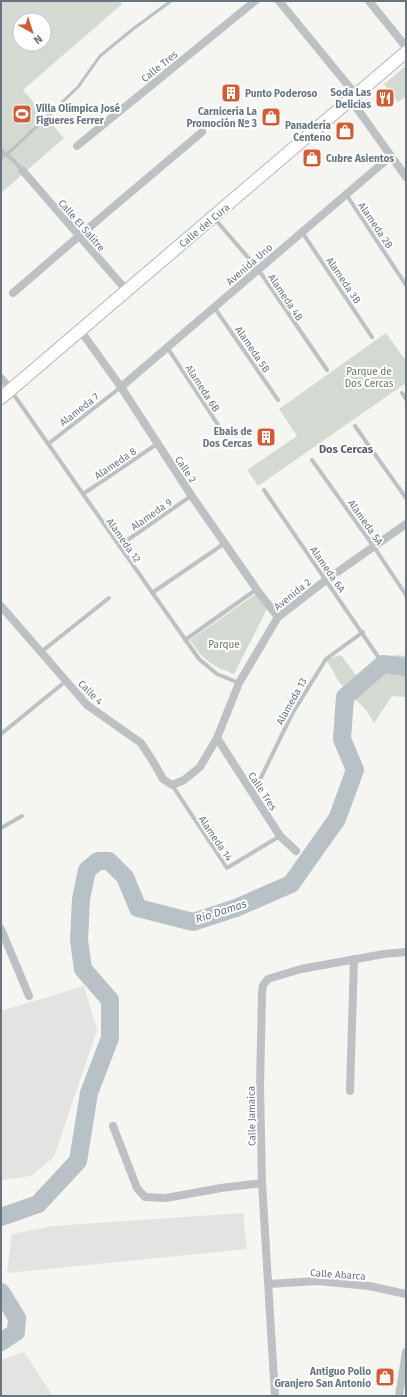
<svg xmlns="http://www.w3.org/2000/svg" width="407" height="1397" font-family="'Fira Sans',sans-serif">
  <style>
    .built { fill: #e3e4e2 }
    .green { fill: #d4dad2; fill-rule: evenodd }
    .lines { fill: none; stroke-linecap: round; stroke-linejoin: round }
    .stream { stroke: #b8c1c6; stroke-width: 3 }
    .river { stroke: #b8c1c6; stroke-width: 18 }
    .secondary-casing { stroke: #b2b6ba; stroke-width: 14 }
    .lane { stroke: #bdc1c4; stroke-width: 4 }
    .street { stroke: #bdc1c4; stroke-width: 8 }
    .secondary { stroke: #fff; stroke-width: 12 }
    .labels { text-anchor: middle; stroke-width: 4; stroke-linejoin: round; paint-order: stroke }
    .street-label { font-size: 10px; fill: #677580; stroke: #fff }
    .poi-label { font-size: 10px; font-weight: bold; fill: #677580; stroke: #fff; text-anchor: end }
    .park-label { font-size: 10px; fill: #697865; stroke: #fff }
    .neighbourhood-label { font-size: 11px; font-weight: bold; fill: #545e66; stroke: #fff }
    .water-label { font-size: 11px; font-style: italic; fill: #63767d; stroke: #fff }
  </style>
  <rect width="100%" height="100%" fill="#f5f5f2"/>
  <!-- built -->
  <path class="built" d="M 84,986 L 97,1030 L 54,1157 L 31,1176 L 1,1180 L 1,1011 Z
    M 243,1213 L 247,1249 L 7,1273 L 12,1234 L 52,1226 Z
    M 24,1352 L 53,1396 L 1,1396 L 1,1360 Z"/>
  <!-- green -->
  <path class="green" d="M 1,1 L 120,1 L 122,4 L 23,90 L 64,138 L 1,193 ZM 20,20 L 44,20 L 44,44 L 20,44 Z
    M 406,66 L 406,96 L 398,102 L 384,84 Z
    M 386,333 L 406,361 L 406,383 L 258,486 L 247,470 L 297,436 L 279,409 Z
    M 256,594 L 267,609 L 234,674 C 212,666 203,660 190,640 Z
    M 341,655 L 356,675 L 379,658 L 397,655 L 406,656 L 406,697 L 392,696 L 374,723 L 366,710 L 339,682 L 326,659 Z"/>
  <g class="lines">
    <!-- stream -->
    <path class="stream" d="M 1,158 L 14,148 L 78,87 L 100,56 L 133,29 L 171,1"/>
    <!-- river -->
    <path class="river" d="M 1,1217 L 38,1204 L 78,1161 L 89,1093 L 110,1038 L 110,1000 L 83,969 L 79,940 L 81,899 L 87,870 L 98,861 L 109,861 L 125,877 L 138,908 L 193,922 L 236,908 L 291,884 L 337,819 L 355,770 L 342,739 L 345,697 L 383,664 L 406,667
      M 1,1292 L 17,1318 L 16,1332 L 1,1342"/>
    <defs>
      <path id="secondary" d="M 1,398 L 406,52"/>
    </defs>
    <!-- secondary casing -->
    <use href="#secondary" class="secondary-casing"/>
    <!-- lane -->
    <path class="lane" d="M 1,150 L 15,162 L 23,171
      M 346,194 L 406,285
      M 214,218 L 258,269 L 327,370
      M 302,232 L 372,337
      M 214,307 L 278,400
      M 167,347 L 226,437
      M 12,392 L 83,494 L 199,659 L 217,674 L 239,683
      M 402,393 L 406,399
      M 355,426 L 406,498
      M 48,444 L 121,387
      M 312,460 L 374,547 L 406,595
      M 264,490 L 379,658
      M 83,494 L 157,444
      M 119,546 L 191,496
      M 152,593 L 225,543
      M 185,640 L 257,589
      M 41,652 L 109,598
      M 1,734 L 66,681
      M 172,785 L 227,868 L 280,836
      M 253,794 L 292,714 L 326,659 L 363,632
      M 1,828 L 22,816"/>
    <!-- street -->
    <path class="street" d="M 279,1 L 356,95
      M 369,1 L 406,47
      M 351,100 L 406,177
      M 77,146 L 255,1
      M 23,171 L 127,291
      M 13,293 L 79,236 L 202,132
      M 80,330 L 121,387 L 191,495 L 260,594 L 278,617
      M 1,378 L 11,390
      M 121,387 L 391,156
      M 1,606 L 87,705 L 141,743 L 154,763 L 163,779 L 172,785 L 184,780 L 200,767 L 217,738 L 239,683 L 278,617 L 326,580 L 406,524
      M 217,738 L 280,836 L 296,851
      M 1,929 L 29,996
      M 350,1091 L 354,959
      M 113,1126 L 137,1188 L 145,1197 L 166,1198 L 221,1188 L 262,1183
      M 269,1284 L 317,1281 L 369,1286 L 406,1294
      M 275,1396 L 262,1183 L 260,1087 L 262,994 L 263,985 L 268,979 L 301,969 L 384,954 L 406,952
      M 399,1396 L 406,1352"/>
    <!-- secondary -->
    <use href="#secondary" class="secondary"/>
  </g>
  <!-- icons -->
  <defs>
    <symbol id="building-square" viewBox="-11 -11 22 22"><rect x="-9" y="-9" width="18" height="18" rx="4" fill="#d25c36" stroke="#fff"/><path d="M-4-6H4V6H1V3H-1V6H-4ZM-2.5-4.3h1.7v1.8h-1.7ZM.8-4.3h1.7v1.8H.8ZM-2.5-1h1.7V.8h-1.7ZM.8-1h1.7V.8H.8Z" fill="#fff"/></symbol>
    <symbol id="restaurant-square" viewBox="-11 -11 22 22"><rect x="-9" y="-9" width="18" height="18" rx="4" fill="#d25c36" stroke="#fff"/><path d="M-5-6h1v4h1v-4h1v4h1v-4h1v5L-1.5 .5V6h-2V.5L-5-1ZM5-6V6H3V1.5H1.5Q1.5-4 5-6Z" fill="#fff"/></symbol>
    <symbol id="stadium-square" viewBox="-11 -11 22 22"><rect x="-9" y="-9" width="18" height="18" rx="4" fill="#d25c36" stroke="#fff"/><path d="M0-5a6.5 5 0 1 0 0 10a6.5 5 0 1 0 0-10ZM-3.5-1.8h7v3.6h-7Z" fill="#fff"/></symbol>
    <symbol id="shop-square" viewBox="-11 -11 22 22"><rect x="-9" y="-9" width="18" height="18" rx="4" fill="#d25c36" stroke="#fff"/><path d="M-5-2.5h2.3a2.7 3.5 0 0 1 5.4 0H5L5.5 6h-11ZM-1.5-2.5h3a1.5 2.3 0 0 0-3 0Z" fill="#fff"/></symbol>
  </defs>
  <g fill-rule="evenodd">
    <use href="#building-square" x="220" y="82" width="22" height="22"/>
    <use href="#restaurant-square" x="374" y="87" width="22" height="22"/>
    <use href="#stadium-square" x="11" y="103" width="22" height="22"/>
    <use href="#shop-square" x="260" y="106" width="22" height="22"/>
    <use href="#shop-square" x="334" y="120" width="22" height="22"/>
    <use href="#shop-square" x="301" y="147" width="22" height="22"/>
    <use href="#building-square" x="255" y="426" width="22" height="22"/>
    <use href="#shop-square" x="374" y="1366" width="22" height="22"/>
  </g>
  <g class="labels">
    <!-- street labels -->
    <g class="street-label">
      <text transform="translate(159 66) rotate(-39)" y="4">Calle Tres</text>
      <text transform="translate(82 225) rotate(49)" y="4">Calle El Salitre</text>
      <text transform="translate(204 225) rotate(-40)" y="4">Calle del Cura</text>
      <text transform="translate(376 225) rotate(56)" y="4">Alameda 2B</text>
      <text transform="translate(249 264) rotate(-41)" y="4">Avenida Uno</text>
      <text transform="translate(344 280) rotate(56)" y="4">Alameda 3B</text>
      <text transform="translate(286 297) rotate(56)" y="4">Alameda 4B</text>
      <text transform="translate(253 349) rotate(56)" y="4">Alameda 5B</text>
      <text transform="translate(203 388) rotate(57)" y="4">Alameda 6B</text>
      <text transform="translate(79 409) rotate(-38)" y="4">Alameda 7</text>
      <text transform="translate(115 463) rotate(-34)" y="4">Alameda 8</text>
      <text transform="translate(186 469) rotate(56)" y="4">Calle 2</text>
      <text transform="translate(151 514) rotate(-35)" y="4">Alameda 9</text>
      <text transform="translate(366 522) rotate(55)" y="4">Alameda 5A</text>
      <text transform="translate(124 540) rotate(55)" y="4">Alameda 12</text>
      <text transform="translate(328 569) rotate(55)" y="4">Alameda 6A</text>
      <text transform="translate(292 594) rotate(-39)" y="4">Avenida 2</text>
      <text transform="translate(91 692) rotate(45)" y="4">Calle 4</text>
      <text transform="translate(291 701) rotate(-61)" y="4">Alameda 13</text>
      <text transform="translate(263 791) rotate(57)" y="4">Calle Tres</text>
      <text transform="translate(216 838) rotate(56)" y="4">Alameda 14</text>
      <text transform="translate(251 1116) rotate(-91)" y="4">Calle Jamaica</text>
      <text transform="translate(338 1274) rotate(4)" y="4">Calle Abarca</text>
    </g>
    <!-- poi labels -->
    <g class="poi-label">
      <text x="371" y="96">Soda Las<tspan x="371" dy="12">Delicias</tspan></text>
      <text x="245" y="97" text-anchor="start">Punto Poderoso</text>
      <text x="36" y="112" text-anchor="start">Villa Olímpica José<tspan x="36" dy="12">Figueres Ferrer</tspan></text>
      <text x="257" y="115">Carnicería La<tspan x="257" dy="12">Promoción Nº 3</tspan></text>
      <text x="331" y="129">Panadería<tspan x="331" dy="12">Centeno</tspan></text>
      <text x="326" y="162" text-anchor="start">Cubre Asientos</text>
      <text x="252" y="435">Ebais de<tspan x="252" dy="12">Dos Cercas</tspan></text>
      <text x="371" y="1375">Antiguo Pollo<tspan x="371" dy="12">Granjero San Antonio</tspan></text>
    </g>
    <!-- park labels -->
    <g class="park-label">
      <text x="369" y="375">Parque de<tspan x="369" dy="12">Dos Cercas</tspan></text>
      <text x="224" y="648">Parque</text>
    </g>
    <!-- neighbourhood labels -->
    <g class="neighbourhood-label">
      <text x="346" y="453">Dos Cercas</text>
    </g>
    <!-- water labels -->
    <g class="water-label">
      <text transform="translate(221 911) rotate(-18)" y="4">Río Damas</text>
    </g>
  </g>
  <!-- border -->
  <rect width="407" height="1397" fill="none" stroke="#677580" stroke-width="4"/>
  <!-- north arrow -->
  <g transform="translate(32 32) rotate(141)"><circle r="19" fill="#ffffff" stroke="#c2c8cc"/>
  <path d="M0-3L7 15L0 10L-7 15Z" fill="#d25c36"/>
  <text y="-6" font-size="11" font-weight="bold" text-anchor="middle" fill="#677580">N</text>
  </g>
</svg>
